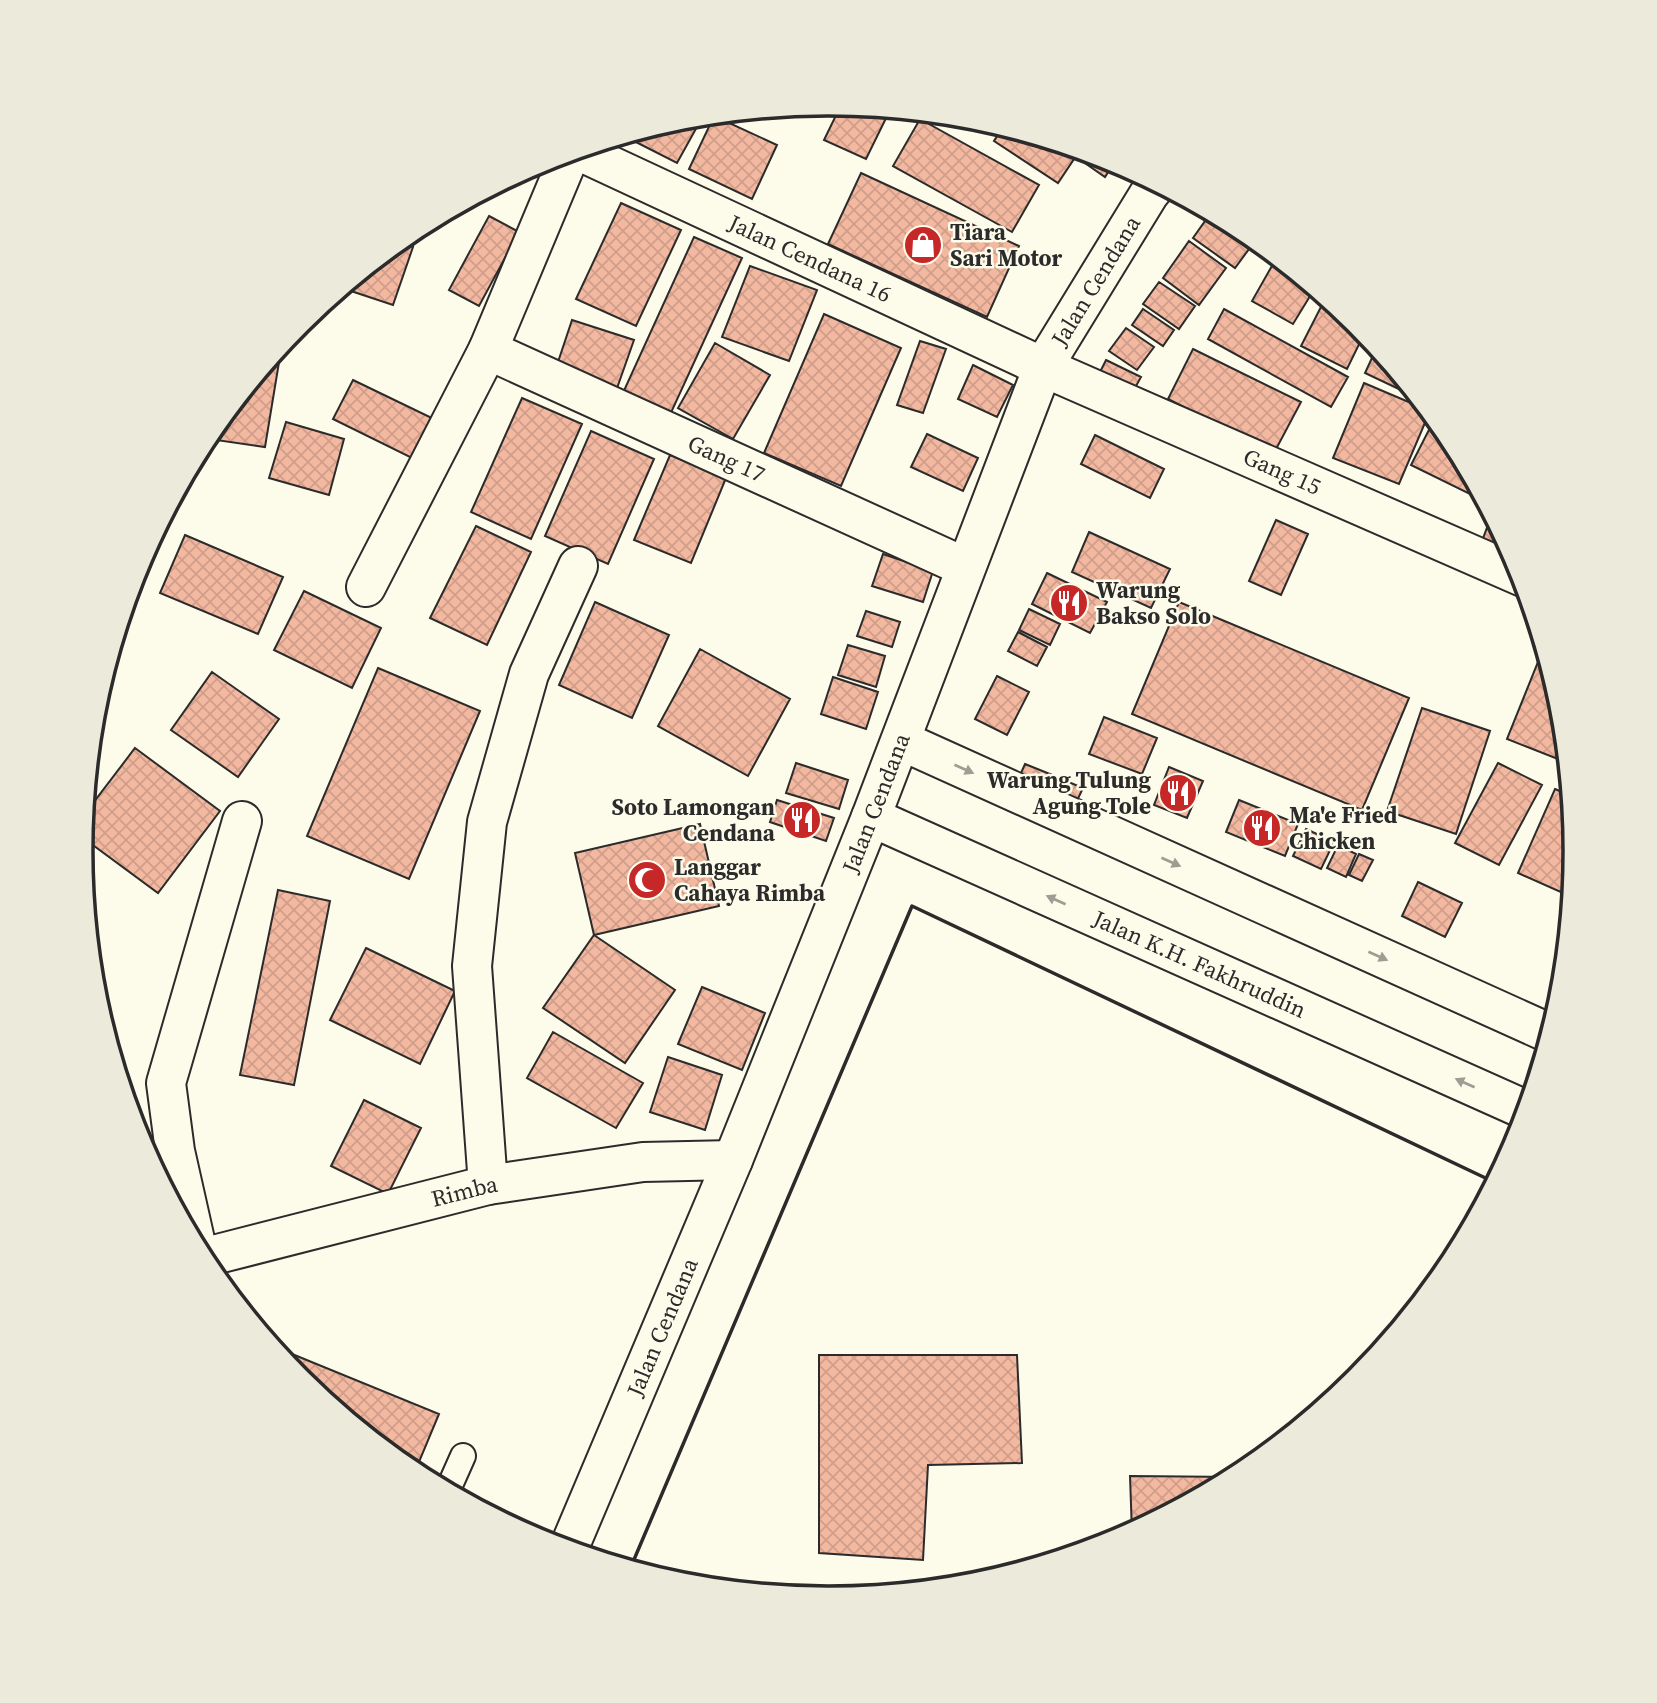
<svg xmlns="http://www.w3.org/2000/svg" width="1657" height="1703" font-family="'Source Serif 4',serif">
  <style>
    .building { fill: url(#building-cross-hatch); stroke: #2b2b2b; stroke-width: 2 }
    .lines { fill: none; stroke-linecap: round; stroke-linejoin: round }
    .lane-casing { stroke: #2b2b2b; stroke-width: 28 }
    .street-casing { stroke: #2b2b2b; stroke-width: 42 }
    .secondary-casing { stroke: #2b2b2b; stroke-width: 42 }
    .lane { stroke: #fdfbea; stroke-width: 24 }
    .street { stroke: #fdfbea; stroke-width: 38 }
    .secondary { stroke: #fdfbea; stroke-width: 38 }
    .wall { stroke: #2b2b2b; stroke-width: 3.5 }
    .oneway { fill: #9e9d94 }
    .labels { text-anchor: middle; stroke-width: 5; stroke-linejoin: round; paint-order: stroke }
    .poi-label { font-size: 23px; font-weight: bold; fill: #2b2b2b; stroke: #fdfbea; text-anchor: start }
    .street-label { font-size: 23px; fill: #2b2b2b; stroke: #fdfbea }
    .rim { fill: none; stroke: #2b2b2b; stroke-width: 3.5 }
  </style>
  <defs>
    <pattern id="building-cross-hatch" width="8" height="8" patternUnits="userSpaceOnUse" patternTransform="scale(1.75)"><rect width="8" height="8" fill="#f2b8a0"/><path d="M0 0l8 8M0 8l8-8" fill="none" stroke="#d09e8a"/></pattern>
  </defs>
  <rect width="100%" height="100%" fill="#fdfbea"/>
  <!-- building -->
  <path class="building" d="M 841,105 L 890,110 L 866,159 L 824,140 Z
    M 703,116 L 677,163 L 630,139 L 634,133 L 683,118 Z
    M 714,116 L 777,145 L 752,199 L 689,169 Z
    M 920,119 L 1039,185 L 1012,232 L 893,166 Z
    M 1003,127 L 1080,150 L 1058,183 L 994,141 Z
    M 1088,152 L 1115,161 L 1105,177 L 1082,161 Z
    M 861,173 L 1019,246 L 987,317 L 828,244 Z
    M 621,203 L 681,230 L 636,326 L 576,299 Z
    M 1210,214 L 1252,245 L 1235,268 L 1193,238 Z
    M 489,216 L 519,232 L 479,306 L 449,290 Z
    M 694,237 L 742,258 L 669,417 L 622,395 Z
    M 1189,241 L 1226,268 L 1199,305 L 1163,278 Z
    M 398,242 L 413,247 L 393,305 L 342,288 Z
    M 1277,257 L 1315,288 L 1293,324 L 1252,301 Z
    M 750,266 L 817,290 L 789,361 L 722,337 Z
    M 1159,282 L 1195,306 L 1179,329 L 1143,304 Z
    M 1326,297 L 1358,323 L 1365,332 L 1347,369 L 1301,346 Z
    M 1143,309 L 1174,330 L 1163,346 L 1132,325 Z
    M 1224,309 L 1348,377 L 1331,407 L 1208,339 Z
    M 824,314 L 901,348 L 841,486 L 764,453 Z
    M 572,320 L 634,340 L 616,391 L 555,371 Z
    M 1126,328 L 1154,347 L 1137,370 L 1109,351 Z
    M 920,341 L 946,349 L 923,413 L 897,405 Z
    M 715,343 L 770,375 L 733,439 L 678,408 Z
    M 282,344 L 265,447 L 216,440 L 218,421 Z
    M 1377,347 L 1420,399 L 1365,373 Z
    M 1193,349 L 1301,402 L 1274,453 L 1168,399 Z
    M 1106,360 L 1141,377 L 1130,397 L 1096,380 Z
    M 973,365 L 1013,385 L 997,417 L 958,399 Z
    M 353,380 L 438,421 L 418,461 L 333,419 Z
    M 1364,383 L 1430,411 L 1399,484 L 1333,458 Z
    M 522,398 L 582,424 L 531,539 L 471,512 Z
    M 1435,418 L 1451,436 L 1482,494 L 1480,499 L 1411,465 Z
    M 286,422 L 344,439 L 329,495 L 269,478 Z
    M 591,431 L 654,459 L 608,564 L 545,536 Z
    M 927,434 L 978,458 L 963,491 L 911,467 Z
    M 1095,435 L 1164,469 L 1150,498 L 1081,464 Z
    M 670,455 L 726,478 L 691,563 L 634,540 Z
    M 1492,514 L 1515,556 L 1481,544 Z
    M 1276,520 L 1308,534 L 1281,595 L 1249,581 Z
    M 476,526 L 531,552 L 487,645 L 430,618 Z
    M 1089,532 L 1170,569 L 1151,608 L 1072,572 Z
    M 185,535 L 283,577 L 258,634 L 160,593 Z
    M 883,554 L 933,571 L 923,602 L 872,586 Z
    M 1047,573 L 1107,602 L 1090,633 L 1032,604 Z
    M 304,591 L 381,628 L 352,688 L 274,650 Z
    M 595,602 L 669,635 L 632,718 L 559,685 Z
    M 1179,602 L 1409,698 L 1362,810 L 1132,714 Z
    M 1029,609 L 1060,624 L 1050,645 L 1019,630 Z
    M 866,611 L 900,622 L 892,647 L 857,636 Z
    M 1018,632 L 1047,647 L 1037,666 L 1008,651 Z
    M 848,645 L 885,656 L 876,687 L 838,675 Z
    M 1544,647 L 1562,706 L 1568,763 L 1507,739 Z
    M 700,649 L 790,699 L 748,776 L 658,726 Z
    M 378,668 L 480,711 L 409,879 L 307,836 Z
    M 212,672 L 279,719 L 238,777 L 171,730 Z
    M 997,676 L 1029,692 L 1007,735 L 975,719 Z
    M 833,677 L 878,692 L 866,729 L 821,714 Z
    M 1422,708 L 1490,731 L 1456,834 L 1387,811 Z
    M 1104,717 L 1157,738 L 1142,774 L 1089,754 Z
    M 135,748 L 220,811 L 158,893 L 82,837 L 84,815 Z
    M 796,763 L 848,780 L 839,809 L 786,793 Z
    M 1498,763 L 1542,785 L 1499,865 L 1455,843 Z
    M 1025,764 L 1065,780 L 1056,801 L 1016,784 Z
    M 1169,767 L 1203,781 L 1187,818 L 1154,805 Z
    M 1066,781 L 1083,788 L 1074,807 L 1058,800 Z
    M 1555,789 L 1571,796 L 1576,852 L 1572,897 L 1518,873 Z
    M 777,800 L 834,818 L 826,841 L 770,822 Z
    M 1239,800 L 1298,824 L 1285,856 L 1226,832 Z
    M 700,824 L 719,906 L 594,935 L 575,853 Z
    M 1306,829 L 1334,842 L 1321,869 L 1293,856 Z
    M 1338,845 L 1356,854 L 1346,877 L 1327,868 Z
    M 1359,854 L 1373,860 L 1362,881 L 1349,875 Z
    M 1418,882 L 1462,903 L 1445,937 L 1402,916 Z
    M 278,890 L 330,901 L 294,1085 L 240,1075 Z
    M 594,935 L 675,990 L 625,1063 L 543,1008 Z
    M 366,948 L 455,991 L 420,1064 L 330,1020 Z
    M 702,987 L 765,1013 L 742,1070 L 678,1044 Z
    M 553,1032 L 643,1083 L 616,1128 L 527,1078 Z
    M 668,1057 L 722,1075 L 705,1130 L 650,1112 Z
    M 364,1100 L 421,1128 L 388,1194 L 331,1166 Z
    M 270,1345 L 439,1414 L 414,1474 L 299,1380 Z
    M 819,1355 L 1017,1355 L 1022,1463 L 928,1465 L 923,1560 L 819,1553 Z
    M 1130,1476 L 1238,1477 L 1132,1533 Z
    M 802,1591 L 898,1593 L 828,1599 L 802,1597 Z"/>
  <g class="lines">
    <defs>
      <path id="lane" d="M 447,1492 L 463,1456"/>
      <g id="street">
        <path id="s1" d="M 577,150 L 1043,367 L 1523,577"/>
        <path id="s2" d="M 488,350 L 965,567"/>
        <path d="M 366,587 L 488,350 L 571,152"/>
        <path d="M 488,1185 L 472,966 L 487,822 L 529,674 L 578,566"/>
        <path d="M 197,1249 L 175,1151 L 166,1083 L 242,821"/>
        <path id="s3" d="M 202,1258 L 488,1185 L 643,1162 L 733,1160"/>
      </g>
      <g id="secondary">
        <path d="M 902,741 L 1551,1034"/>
        <path id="s4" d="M 871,817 L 1528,1111"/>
        <path id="s5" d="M 568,1550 L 733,1160 L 871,817 L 1043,367 L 1149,194 L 1158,183"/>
      </g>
    </defs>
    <!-- lane casing -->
    <use href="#lane" class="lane-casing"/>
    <!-- street casing -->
    <use href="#street" class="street-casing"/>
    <!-- secondary casing -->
    <use href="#secondary" class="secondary-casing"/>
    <!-- lane -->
    <use href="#lane" class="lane"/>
    <!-- street -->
    <use href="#street" class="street"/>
    <!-- secondary -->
    <use href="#secondary" class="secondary"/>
    <!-- wall -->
    <path class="wall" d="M 630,1569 L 912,906 L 1496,1183"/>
  </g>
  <!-- one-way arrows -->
  <defs><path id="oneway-solid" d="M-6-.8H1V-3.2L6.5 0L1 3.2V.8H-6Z" transform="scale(1.75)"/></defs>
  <g class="oneway">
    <use href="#oneway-solid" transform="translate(964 769) rotate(24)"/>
    <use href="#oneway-solid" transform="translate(1171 862) rotate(24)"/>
    <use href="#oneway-solid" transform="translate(1056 900) rotate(-156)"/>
    <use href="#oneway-solid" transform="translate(1378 956) rotate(24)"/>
    <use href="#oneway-solid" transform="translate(1465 1083) rotate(-156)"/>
  </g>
  <!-- icons -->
  <defs>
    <symbol id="shop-disc" viewBox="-11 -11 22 22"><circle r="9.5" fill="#c62828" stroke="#fdfbea"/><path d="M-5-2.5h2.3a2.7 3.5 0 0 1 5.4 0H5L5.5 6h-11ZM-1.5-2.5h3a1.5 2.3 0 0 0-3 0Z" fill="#fff"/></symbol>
    <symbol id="restaurant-disc" viewBox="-11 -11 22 22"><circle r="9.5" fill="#c62828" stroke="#fdfbea"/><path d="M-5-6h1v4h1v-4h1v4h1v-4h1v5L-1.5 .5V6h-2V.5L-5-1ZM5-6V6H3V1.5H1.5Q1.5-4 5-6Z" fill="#fff"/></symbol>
    <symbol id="mosque-disc" viewBox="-11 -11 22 22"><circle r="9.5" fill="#c62828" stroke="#fdfbea"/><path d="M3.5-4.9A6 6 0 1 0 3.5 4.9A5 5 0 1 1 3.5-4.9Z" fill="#fff"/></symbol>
  </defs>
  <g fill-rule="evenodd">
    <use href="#shop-disc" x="901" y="223" width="44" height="44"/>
    <use href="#restaurant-disc" x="1047" y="581" width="44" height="44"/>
    <use href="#restaurant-disc" x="1156" y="771" width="44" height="44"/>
    <use href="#restaurant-disc" x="780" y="798" width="44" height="44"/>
    <use href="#restaurant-disc" x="1240" y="806" width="44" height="44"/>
    <use href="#mosque-disc" x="625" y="858" width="44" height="44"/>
  </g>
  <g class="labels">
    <!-- poi labels -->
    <g class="poi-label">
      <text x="950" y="240">Tiara<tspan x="950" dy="26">Sari Motor</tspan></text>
      <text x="1096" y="598">Warung<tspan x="1096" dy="26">Bakso Solo</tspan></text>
      <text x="1151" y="788" text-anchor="end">Warung Tulung<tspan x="1151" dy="26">Agung Tole</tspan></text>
      <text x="775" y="815" text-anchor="end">Soto Lamongan<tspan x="775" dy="26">Cendana</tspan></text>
      <text x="1289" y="823">Ma'e Fried<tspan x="1289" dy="26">Chicken</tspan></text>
      <text x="674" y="875">Langgar<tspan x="674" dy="26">Cahaya Rimba</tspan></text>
    </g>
    <!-- street labels -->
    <g class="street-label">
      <text dy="8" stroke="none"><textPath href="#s1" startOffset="257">Jalan Cendana 16</textPath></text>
      <text dy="8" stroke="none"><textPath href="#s5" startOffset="1376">Jalan Cendana</textPath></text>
      <text dy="8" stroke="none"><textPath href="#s2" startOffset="262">Gang 17</textPath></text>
      <text dy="8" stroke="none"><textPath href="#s1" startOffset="775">Gang 15</textPath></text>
      <text dy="8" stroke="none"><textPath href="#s5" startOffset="808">Jalan Cendana</textPath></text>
      <text dy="8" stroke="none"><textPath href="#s4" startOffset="360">Jalan K.H. Fakhruddin</textPath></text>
      <text dy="8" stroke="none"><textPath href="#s3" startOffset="271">Rimba</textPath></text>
      <text dy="8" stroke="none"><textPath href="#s5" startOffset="242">Jalan Cendana</textPath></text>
    </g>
  </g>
  <!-- crop -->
  <path d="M0 0H1657V1703H0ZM93 851a735 735 0 1 1 1470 0a735 735 0 1 1-1470 0Z" fill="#eceadb" fill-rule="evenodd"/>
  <path class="rim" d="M93 851a735 735 0 1 1 1470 0a735 735 0 1 1-1470 0Z"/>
</svg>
